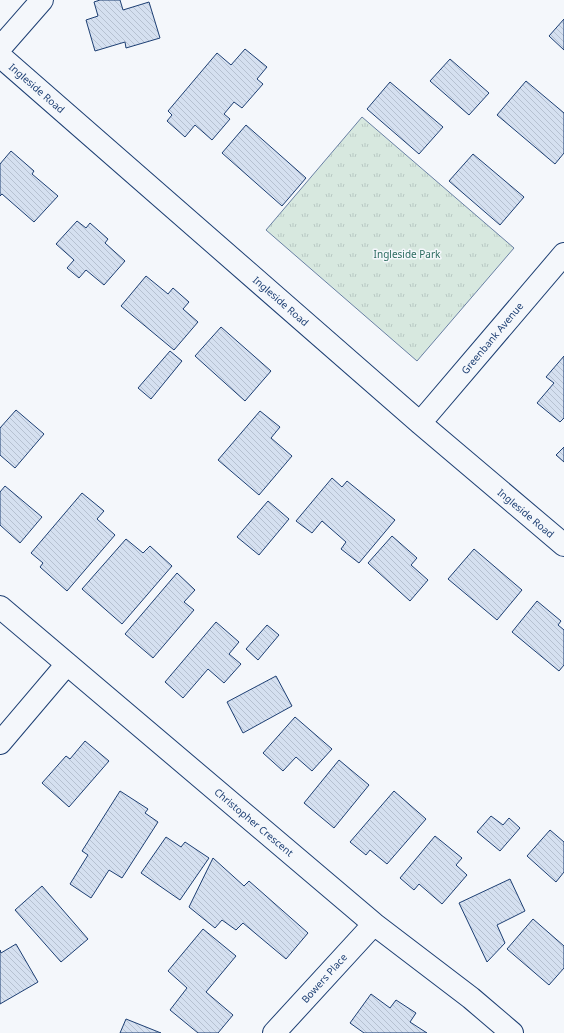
<svg xmlns="http://www.w3.org/2000/svg" width="564" height="1033" font-family="'Noto Sans',sans-serif">
  <style>
    .park { fill: url(#park-tufts); stroke: #687fa3 }
    .building { fill: url(#building-back-hatch); stroke: #1d3f73 }
    .lines { fill: none; stroke-linecap: round; stroke-linejoin: round }
    .minor-casing { stroke: #1d3f73; stroke-width: 24 }
    .minor { stroke: #f4f7fb; stroke-width: 22 }
    .labels { text-anchor: middle; stroke-width: 3; stroke-linejoin: round; paint-order: stroke }
    .street-label { font-size: 10px; fill: #1d3f73; stroke: #f4f7fb }
    .park-label { font-size: 10px; fill: #2c6c60; stroke: #f4f7fb }
  </style>
  <defs>
    <pattern id="park-tufts" width="24" height="20" patternUnits="userSpaceOnUse"><rect width="24" height="20" fill="#d7e8df"/><path d="M3 7l-1-3M5 7V3M7 7l1-3M15 17l-1-3M17 17v-4M19 17l1-3" fill="none" stroke="#b8c8c3"/></pattern>
    <pattern id="building-back-hatch" width="6" height="6" patternUnits="userSpaceOnUse"><rect width="6" height="6" fill="#d5e0f0"/><path d="M-1 5l2 2M0 0l6 6M5-1l2 2" fill="none" stroke="#b6c1d1"/></pattern>
  </defs>
  <rect width="100%" height="100%" fill="#f4f7fb"/>
  <!-- park -->
  <path class="park" d="M 362,117 L 514,248 L 417,361 L 266,230 Z"/>
  <!-- building -->
  <path class="building" d="M 100,0 L 120,0 L 123,10 L 149,2 L 160,38 L 126,48 L 125,42 L 95,51 L 86,20 L 98,16 L 94,2 Z
    M 564,19 L 564,50 L 549,36 Z
    M 245,49 L 267,67 L 257,79 L 263,84 L 242,108 L 234,102 L 224,114 L 230,119 L 212,140 L 195,125 L 185,137 L 167,121 L 172,115 L 168,111 L 217,53 L 231,65 Z
    M 450,59 L 489,93 L 469,115 L 430,81 Z
    M 526,81 L 564,113 L 564,153 L 555,164 L 497,115 Z
    M 390,82 L 443,127 L 419,154 L 367,109 Z
    M 246,125 L 306,178 L 282,206 L 222,153 Z
    M 11,151 L 34,171 L 32,174 L 58,196 L 34,222 L 2,194 L 0,196 L 0,164 Z
    M 473,154 L 524,197 L 500,225 L 449,181 Z
    M 77,221 L 86,228 L 90,223 L 108,239 L 105,243 L 125,261 L 104,285 L 86,270 L 79,278 L 67,268 L 74,260 L 56,244 Z
    M 146,276 L 168,294 L 173,288 L 189,302 L 183,309 L 198,322 L 174,350 L 121,306 Z
    M 221,327 L 271,371 L 245,401 L 195,356 Z
    M 170,351 L 182,361 L 151,399 L 138,388 Z
    M 564,356 L 564,418 L 560,422 L 537,403 L 554,383 L 546,377 Z
    M 16,410 L 44,434 L 15,468 L 0,455 L 0,428 Z
    M 260,411 L 280,427 L 271,438 L 292,456 L 259,495 L 218,460 Z
    M 564,447 L 564,462 L 556,455 Z
    M 332,478 L 342,487 L 347,481 L 395,520 L 359,563 L 341,549 L 346,542 L 322,521 L 312,533 L 296,521 Z
    M 5,486 L 42,517 L 20,543 L 0,525 L 0,492 Z
    M 82,493 L 104,511 L 97,519 L 115,535 L 67,591 L 40,567 L 43,563 L 31,553 Z
    M 268,501 L 289,519 L 259,555 L 237,537 Z
    M 392,536 L 417,558 L 411,565 L 428,580 L 410,601 L 368,563 Z
    M 126,539 L 143,553 L 150,546 L 172,566 L 122,624 L 82,589 Z
    M 474,549 L 522,590 L 497,620 L 448,579 Z
    M 177,573 L 195,590 L 184,602 L 194,610 L 153,658 L 125,634 Z
    M 537,601 L 561,621 L 558,625 L 564,630 L 564,665 L 559,671 L 512,632 Z
    M 216,622 L 239,642 L 229,654 L 241,664 L 224,683 L 208,669 L 183,698 L 165,682 Z
    M 267,625 L 279,635 L 258,660 L 246,649 Z
    M 276,676 L 292,706 L 243,733 L 227,702 Z
    M 295,717 L 332,749 L 312,771 L 296,757 L 283,771 L 263,753 Z
    M 85,741 L 109,761 L 69,807 L 42,783 L 66,756 L 70,759 Z
    M 339,760 L 369,785 L 334,828 L 304,803 Z
    M 120,791 L 148,809 L 145,813 L 158,822 L 122,878 L 109,870 L 91,898 L 70,884 L 88,855 L 82,851 Z
    M 394,791 L 426,819 L 387,864 L 370,850 L 366,855 L 350,842 Z
    M 491,816 L 503,825 L 509,818 L 520,828 L 500,851 L 477,832 Z
    M 550,830 L 564,842 L 564,872 L 556,882 L 527,856 Z
    M 435,836 L 462,858 L 456,865 L 467,875 L 442,904 L 419,884 L 414,890 L 400,878 Z
    M 166,837 L 181,847 L 185,842 L 209,858 L 180,900 L 141,873 Z
    M 213,858 L 244,886 L 249,881 L 308,933 L 286,959 L 243,923 L 236,930 L 222,920 L 215,928 L 189,907 Z
    M 510,879 L 525,911 L 497,925 L 505,943 L 487,962 L 459,903 Z
    M 42,886 L 88,939 L 61,962 L 15,910 Z
    M 533,919 L 564,946 L 564,968 L 549,985 L 507,949 Z
    M 203,929 L 236,956 L 206,992 L 233,1015 L 218,1033 L 198,1033 L 170,1010 L 187,988 L 168,971 Z
    M 16,944 L 38,982 L 0,1004 L 0,950 L 1,953 Z
    M 371,994 L 390,1008 L 396,1000 L 416,1013 L 410,1022 L 427,1033 L 364,1033 L 350,1023 Z
    M 126,1019 L 161,1033 L 120,1033 Z"/>
  <g class="lines">
    <defs>
      <path id="minor" d="M 0,48 L 42,0
        M 0,56 L 420,423 L 564,545
        M 420,423 L 564,254
        M 0,607 L 374,924 L 471,998 L 512,1033
        M 0,743 L 67,664
        M 274,1033 L 374,924"/>
    </defs>
    <!-- minor casing -->
    <use href="#minor" class="minor-casing"/>
    <!-- minor -->
    <use href="#minor" class="minor"/>
  </g>
  <g class="labels">
    <!-- street labels -->
    <g class="street-label">
      <text transform="translate(37 88) rotate(41)" y="4">Ingleside Road</text>
      <text transform="translate(281 301) rotate(41)" y="4">Ingleside Road</text>
      <text transform="translate(492 338) rotate(-50)" y="4">Greenbank Avenue</text>
      <text transform="translate(526 513) rotate(40)" y="4">Ingleside Road</text>
      <text transform="translate(254 822) rotate(40)" y="4">Christopher Crescent</text>
      <text transform="translate(324 978) rotate(-48)" y="4">Bowers Place</text>
    </g>
    <!-- park labels -->
    <g class="park-label">
      <text x="407" y="258">Ingleside Park</text>
    </g>
  </g>
</svg>
